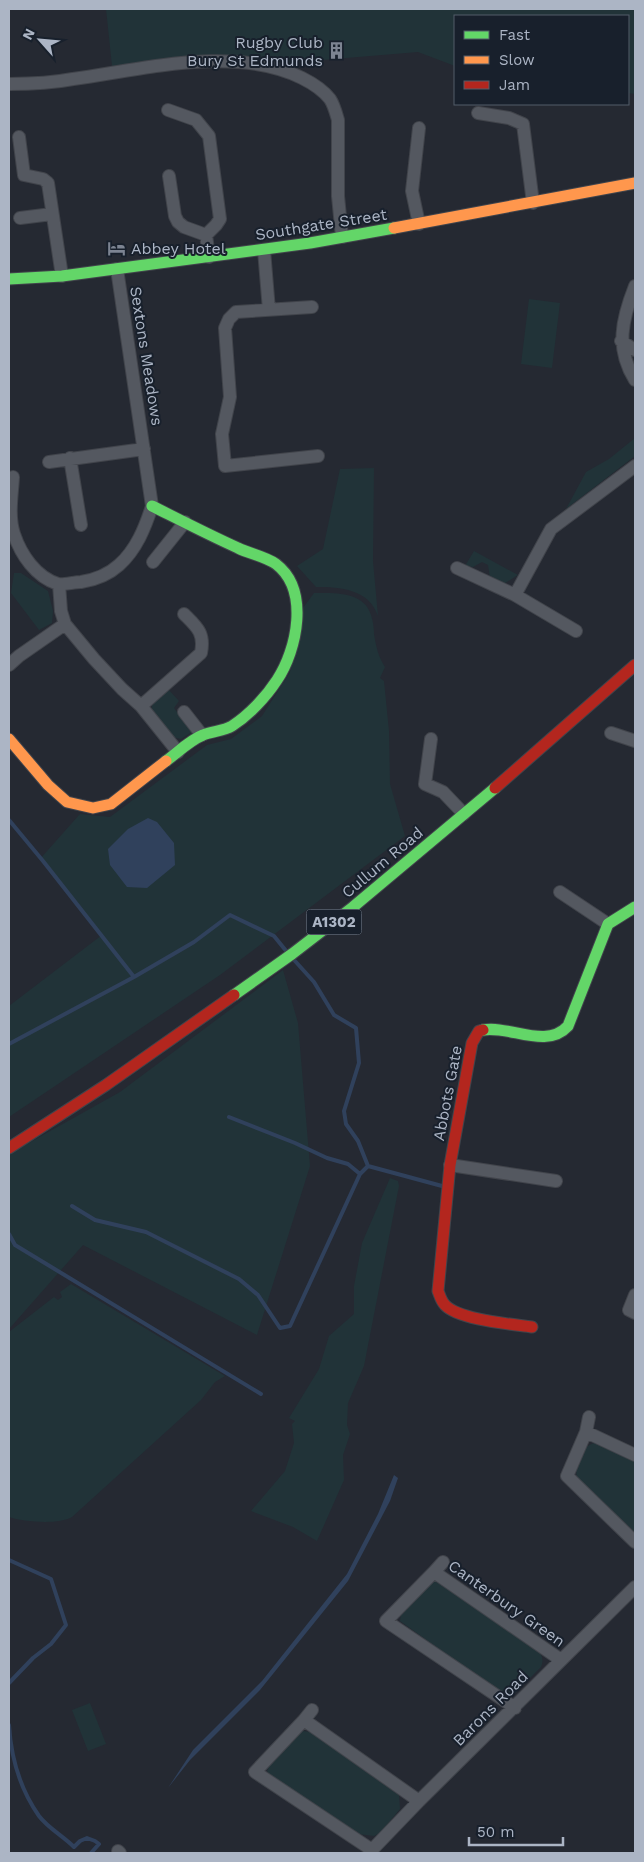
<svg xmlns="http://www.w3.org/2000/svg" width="644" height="1862" font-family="'Work Sans',sans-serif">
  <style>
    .green { fill: #213338 }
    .water { fill: #30415c }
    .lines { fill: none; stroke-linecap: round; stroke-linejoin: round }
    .stream { stroke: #30415c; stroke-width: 4 }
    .street-casing { stroke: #41444b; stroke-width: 14 }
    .fast-casing { stroke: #41444b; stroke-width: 13 }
    .slow-casing { stroke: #41444b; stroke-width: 13 }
    .jam-casing { stroke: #41444b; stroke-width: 13 }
    .street { stroke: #545860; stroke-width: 12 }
    .fast { stroke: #63d668; stroke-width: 11 }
    .slow { stroke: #ff974d; stroke-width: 11 }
    .jam { stroke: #b3261e; stroke-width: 11 }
    .labels { text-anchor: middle; stroke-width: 4; stroke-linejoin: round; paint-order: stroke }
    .shield { fill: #18202c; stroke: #808897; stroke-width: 1 }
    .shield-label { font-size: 15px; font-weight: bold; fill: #acb5c5 }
    .poi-label { font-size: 16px; fill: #acb5c5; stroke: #18202c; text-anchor: end }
    .street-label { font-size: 16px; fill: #acb5c5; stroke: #18202c }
  </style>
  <rect width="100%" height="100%" fill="#252932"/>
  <!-- green -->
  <path class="green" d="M 106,9 L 635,9 L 635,94 L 628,93 L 628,16 L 455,16 L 455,66 L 418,52 L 286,63 L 218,55 L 112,66 Z
    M 529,299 L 560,303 L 552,368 L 521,364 Z
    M 635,438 L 635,456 L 566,509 L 586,472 L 609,459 Z
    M 374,468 L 373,561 L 378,616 C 369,589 340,587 316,587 L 297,566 L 323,549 L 340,469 Z
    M 474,551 L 518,575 L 502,585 L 490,578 L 488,565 L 482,562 L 473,567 L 465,566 Z
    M 14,573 L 21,573 L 48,591 L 53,611 L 52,623 L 39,630 L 11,593 Z
    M 314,593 C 333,593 364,591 371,615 C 373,621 374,628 374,634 C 376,646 378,656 385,667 L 380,678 L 384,681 L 389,731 L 390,784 L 405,836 L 220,975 L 9,1117 L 9,1006 L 102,935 L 40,859 L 80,814 L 110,817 L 207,745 L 231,739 L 262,716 L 290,672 L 300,612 Z
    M 168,689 L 179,701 L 174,708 L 192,732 L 181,739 L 172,737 L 152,714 L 152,703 Z
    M 283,970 L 298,1023 L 310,1166 L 257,1335 L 83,1245 L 9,1329 L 9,1154 L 120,1092 Z
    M 390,1178 L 398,1181 L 399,1186 L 364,1366 L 348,1403 L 347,1425 L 350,1434 L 343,1455 L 344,1480 L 317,1541 L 293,1527 L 251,1511 L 285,1471 L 294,1443 L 292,1424 L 295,1421 L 289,1418 L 319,1369 L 329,1336 L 354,1314 L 354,1286 L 362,1243 Z
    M 71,1284 L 225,1376 L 215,1382 L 201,1400 L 72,1517 C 59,1525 23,1522 9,1517 L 9,1332 L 54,1297 L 58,1300 L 62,1297 L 60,1292 Z
    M 595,1443 L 635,1462 L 635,1535 L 577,1478 C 574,1464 580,1446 595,1443 Z
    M 435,1581 L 538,1650 C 542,1655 544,1660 541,1667 L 512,1696 L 504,1695 L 496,1690 L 400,1621 L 401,1614 L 429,1583 Z
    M 90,1703 L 106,1744 L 88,1751 L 72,1710 Z
    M 303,1731 L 310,1732 L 399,1795 L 400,1809 L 380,1833 L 374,1836 L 358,1834 L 271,1777 L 267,1771 C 272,1759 292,1738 303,1731 Z"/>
  <!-- water -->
  <path class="water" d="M 148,818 L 157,822 L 174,843 L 175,865 L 147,888 L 127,887 L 110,865 L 108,849 L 128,829 Z
    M 394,1475 L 398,1478 L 390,1501 L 348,1581 L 260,1690 L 190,1760 L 168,1788 L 193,1750 L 262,1681 L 347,1574 L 378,1514 Z"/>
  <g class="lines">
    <!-- stream -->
    <path class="stream" d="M 9,820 L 43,861 L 134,977
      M 9,1044 L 134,977 L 194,942 L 230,915 L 274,936 L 287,952
      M 229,1117 L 295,1143 L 327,1158 L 348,1164 L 360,1174
      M 368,1166 L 442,1186
      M 72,1206 L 95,1220 L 146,1232 L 239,1279 L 258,1295 L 280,1328 L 290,1326 L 360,1174 L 368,1166 L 358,1141 L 346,1124 L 344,1111 L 359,1063 L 356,1028 L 334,1015 L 314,982 L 295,961
      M 9,1234 L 15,1245 L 261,1394
      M 9,1560 L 51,1579 L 66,1625 L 51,1644 L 33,1658 L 9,1683
      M 9,1725 C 11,1757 20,1789 39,1816 C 48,1828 63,1836 74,1847 L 80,1841 L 87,1838 L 95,1841 L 99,1844 L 91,1853"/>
    <defs>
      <path id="street" d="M 9,84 C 30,84 52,83 73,79 C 145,69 235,45 302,78 C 312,83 323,90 330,99 C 334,105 336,113 338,120 L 338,196 L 342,237
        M 168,110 L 196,120 L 209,136 L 220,219 L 216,225 L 206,235
        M 478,113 L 509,118 L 523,124 L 533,203
        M 19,137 L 24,175 L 43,179 L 48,183 L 62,276
        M 169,176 L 175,216 L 178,222 L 184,227 L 206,235 L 209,257
        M 20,218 L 52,214
        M 419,224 L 412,191 L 419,128
        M 264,250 L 269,310
        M 635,286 C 622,319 615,348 635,380
        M 312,307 L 236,312 L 229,319 L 225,328 L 230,397 L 222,434 L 225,466 L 318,456
        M 621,341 L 635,350
        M 70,458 L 81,525
        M 49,462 L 144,449
        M 13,477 C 12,495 8,516 14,534 C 21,555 36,577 58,584 C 64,585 74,582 81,582 C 94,580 108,575 119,565 C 136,550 145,528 152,506 L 117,269
        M 153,562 L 185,522
        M 457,568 L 515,595 L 576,631
        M 59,584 L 61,611 L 65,624 L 94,659 L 122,689 L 141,706 L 178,752
        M 515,595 L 551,529 L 635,466
        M 9,665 L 19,656 L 65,624
        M 141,706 L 201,653 C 205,633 197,627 184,614
        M 184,712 L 202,735
        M 611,733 L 635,741
        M 431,739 L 425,784 L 443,792 L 464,814
        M 560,892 L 608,924
        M 450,1165 L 556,1181
        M 635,1295 L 629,1310 L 635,1313
        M 586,1432 L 589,1417
        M 635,1455 L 586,1432 L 567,1476 L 635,1542
        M 434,1572 L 443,1562
        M 515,1708 L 386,1621 L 434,1572 L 561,1660
        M 304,1720 L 312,1710
        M 372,1850 L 255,1772 L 304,1720 L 419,1801
        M 118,1851 L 120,1853
        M 369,1853 L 419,1801 L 635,1587"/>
      <path id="fast" d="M 9,279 L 62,276 L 310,243 L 394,228
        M 152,506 C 180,520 209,535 238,548 C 250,554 264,556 276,564 C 310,590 297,650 277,680 C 266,697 249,715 232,726 C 224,731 212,731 203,735 C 190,740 177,753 166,761
        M 234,995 L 292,954 L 353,907 L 495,788
        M 483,1030 C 510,1025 546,1050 568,1026 L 608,924 L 635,907"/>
      <path id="slow" d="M 394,228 L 635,183
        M 9,739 L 48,785 L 67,802 L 93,808 L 111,804 L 166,761"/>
      <path id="jam" d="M 495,788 L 635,665
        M 483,1030 L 479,1031 L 472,1043 L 450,1165 L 438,1291 C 440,1296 441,1301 445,1305 C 459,1320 511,1324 532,1327
        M 9,1148 L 106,1085 L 234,995"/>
    </defs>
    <!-- street casing -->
    <use href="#street" class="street-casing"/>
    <!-- fast casing -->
    <use href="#fast" class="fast-casing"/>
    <!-- slow casing -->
    <use href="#slow" class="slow-casing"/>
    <!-- jam casing -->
    <use href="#jam" class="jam-casing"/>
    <!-- street -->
    <use href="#street" class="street"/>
    <!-- fast -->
    <use href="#fast" class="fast"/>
    <!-- slow -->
    <use href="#slow" class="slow"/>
    <!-- jam -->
    <use href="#jam" class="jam"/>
  </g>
  <!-- icons -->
  <defs>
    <symbol id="building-bare" viewBox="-9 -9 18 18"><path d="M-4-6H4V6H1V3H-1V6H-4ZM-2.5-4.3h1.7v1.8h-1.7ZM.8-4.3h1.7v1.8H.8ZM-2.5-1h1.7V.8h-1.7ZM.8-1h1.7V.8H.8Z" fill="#7d8492" stroke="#18202c" stroke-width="2.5" paint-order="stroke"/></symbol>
    <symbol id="hotel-bare" viewBox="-9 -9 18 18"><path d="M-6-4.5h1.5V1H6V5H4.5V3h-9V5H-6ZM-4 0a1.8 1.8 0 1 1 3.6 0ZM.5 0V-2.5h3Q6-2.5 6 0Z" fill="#7d8492" stroke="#18202c" stroke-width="2.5" paint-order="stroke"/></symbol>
  </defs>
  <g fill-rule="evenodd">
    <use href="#building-bare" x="324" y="38" width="25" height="25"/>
    <use href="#hotel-bare" x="104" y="236" width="25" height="25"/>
  </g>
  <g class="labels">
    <!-- shield labels -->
    <rect class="shield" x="306.5" y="909.5" width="55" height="25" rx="4"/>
    <g class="shield-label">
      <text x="334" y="927">A1302</text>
    </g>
    <!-- poi labels -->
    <g class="poi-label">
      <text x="323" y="48">Rugby Club<tspan x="323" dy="18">Bury St Edmunds</tspan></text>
      <text x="131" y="254" text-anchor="start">Abbey Hotel</text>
    </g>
    <!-- street labels -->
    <g class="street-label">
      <text transform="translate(321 224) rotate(-9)" y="6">Southgate Street</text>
      <text transform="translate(147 356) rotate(81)" y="6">Sextons Meadows</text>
      <text transform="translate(382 862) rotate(-40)" y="6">Cullum Road</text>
      <text transform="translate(447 1093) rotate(-79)" y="6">Abbots Gate</text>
      <text transform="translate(507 1603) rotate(35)" y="6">Canterbury Green</text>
      <text transform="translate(490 1708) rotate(-45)" y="6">Barons Road</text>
    </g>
  </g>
  <!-- border -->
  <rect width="644" height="1862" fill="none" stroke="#acb5c5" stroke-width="20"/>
  <!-- legend -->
  <rect x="454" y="15" width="175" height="90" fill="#18202c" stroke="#535c69"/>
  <rect x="464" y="31" width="25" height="8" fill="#63d668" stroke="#535c69"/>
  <text x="499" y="40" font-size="15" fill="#acb5c5">Fast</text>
  <rect x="464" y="56" width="25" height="8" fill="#ff974d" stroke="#535c69"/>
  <text x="499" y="65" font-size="15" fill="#acb5c5">Slow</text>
  <rect x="464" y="81" width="25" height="8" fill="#b3261e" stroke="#535c69"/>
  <text x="499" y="90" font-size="15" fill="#acb5c5">Jam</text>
  <!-- north arrow -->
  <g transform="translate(40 40) rotate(297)" stroke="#18202c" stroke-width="4" paint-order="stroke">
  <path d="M0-4L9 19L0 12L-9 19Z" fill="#acb5c5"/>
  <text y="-8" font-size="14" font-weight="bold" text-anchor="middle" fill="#acb5c5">N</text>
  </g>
  <!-- scale -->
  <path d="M469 1837v8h94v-8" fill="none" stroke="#acb5c5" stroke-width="2.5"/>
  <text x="477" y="1837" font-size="15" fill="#acb5c5" stroke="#18202c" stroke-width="4" paint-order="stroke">50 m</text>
</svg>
